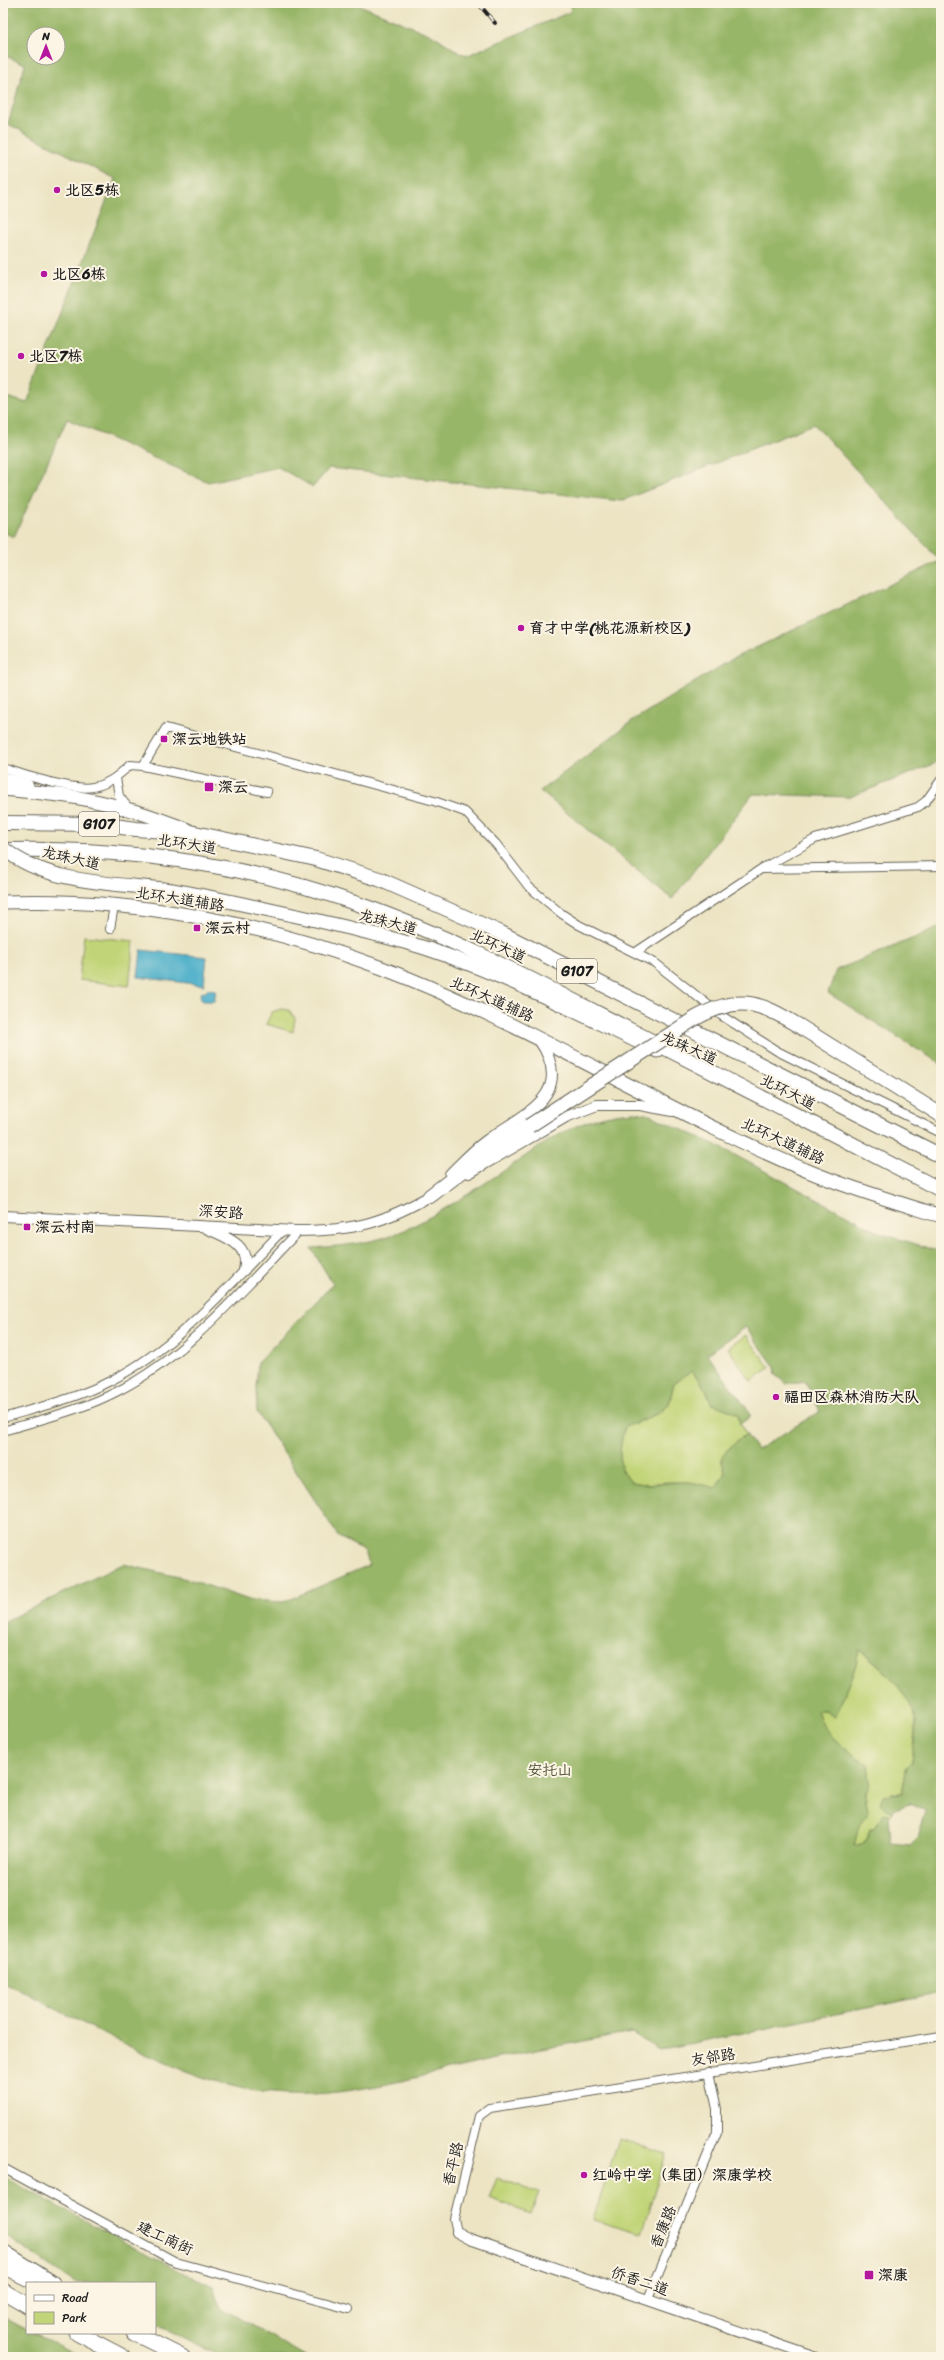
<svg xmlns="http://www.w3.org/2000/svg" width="944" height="2360" font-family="Sriracha,'LXGW WenKai TC',sans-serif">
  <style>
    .green { fill: #c1d477; stroke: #6e784a }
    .forest { fill: #98b668; stroke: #5a6942; fill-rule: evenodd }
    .water { fill: #4aaec9; stroke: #336572 }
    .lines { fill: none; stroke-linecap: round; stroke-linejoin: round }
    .minor-casing { stroke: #656256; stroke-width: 10 }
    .tertiary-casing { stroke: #656256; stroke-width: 12 }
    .primary-casing { stroke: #656256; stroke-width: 15 }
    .trunk-casing { stroke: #656256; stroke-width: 16 }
    .motorway-casing { stroke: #656256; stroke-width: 17 }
    .minor { stroke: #fff; stroke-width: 8 }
    .tertiary { stroke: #fff; stroke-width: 10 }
    .primary { stroke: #fff; stroke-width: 13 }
    .trunk { stroke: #fff; stroke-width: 14 }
    .motorway { stroke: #fff; stroke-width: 15 }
    .rail-casing { stroke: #1c1c1c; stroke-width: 4 }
    .rail { stroke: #fcf5e5; stroke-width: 2.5; stroke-dasharray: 8; stroke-linecap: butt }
    .primary-bridge-casing { stroke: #656256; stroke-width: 15; stroke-linecap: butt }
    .trunk-bridge-casing { stroke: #656256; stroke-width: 16; stroke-linecap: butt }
    .primary-bridge { stroke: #fff; stroke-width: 13 }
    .trunk-bridge { stroke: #fff; stroke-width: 14 }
    .poi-dot { fill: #b5179e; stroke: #fcf5e5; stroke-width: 1.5 }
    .labels { text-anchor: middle; stroke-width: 4; stroke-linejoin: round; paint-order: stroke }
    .shield { fill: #fcf5e5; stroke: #5f5d58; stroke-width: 1 }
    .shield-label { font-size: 14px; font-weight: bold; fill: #1c1c1c }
    .poi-label { font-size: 15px; font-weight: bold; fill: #1c1c1c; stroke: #fcf5e5; text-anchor: start }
    .street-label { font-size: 15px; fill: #1c1c1c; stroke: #fcf5e5 }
    .park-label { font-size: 15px; fill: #4e5337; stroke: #fcf5e5 }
  </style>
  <rect width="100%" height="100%" fill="#fcf5e5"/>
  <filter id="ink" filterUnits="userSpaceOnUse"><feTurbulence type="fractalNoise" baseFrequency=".025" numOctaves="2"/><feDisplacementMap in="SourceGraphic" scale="8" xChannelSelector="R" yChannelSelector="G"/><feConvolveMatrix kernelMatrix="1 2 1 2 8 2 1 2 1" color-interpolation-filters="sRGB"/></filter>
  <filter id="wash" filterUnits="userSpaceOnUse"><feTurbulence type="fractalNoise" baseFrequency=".012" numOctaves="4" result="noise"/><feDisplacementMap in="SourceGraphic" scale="16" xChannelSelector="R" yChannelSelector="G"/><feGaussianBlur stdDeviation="0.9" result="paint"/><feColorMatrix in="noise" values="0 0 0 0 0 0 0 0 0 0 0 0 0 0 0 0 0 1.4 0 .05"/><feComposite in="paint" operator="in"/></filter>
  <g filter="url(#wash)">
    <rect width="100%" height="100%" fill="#ece4c3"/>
    <!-- green -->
    <path class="green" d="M 84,936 L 134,941 L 129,986 L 79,980 Z
      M 281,1009 L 289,1010 L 295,1018 L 293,1032 L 266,1024 L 272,1012 Z
      M 746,1335 L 770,1368 L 751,1381 L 728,1348 Z
      M 692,1370 L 706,1390 L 711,1403 L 738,1414 L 740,1424 L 746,1434 L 727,1450 L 725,1472 L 716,1488 C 701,1485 686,1482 671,1482 C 660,1482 647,1485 637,1483 C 613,1479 620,1442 625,1427 L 659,1413 L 669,1404 L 674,1383 Z
      M 859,1650 C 877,1661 916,1700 916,1722 C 915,1735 912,1749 911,1762 L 907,1766 L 902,1793 L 891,1793 L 887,1810 L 893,1812 L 891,1816 L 883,1815 L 876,1827 L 870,1830 L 864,1843 L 854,1846 C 855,1833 860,1822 868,1812 L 865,1795 L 870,1783 L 868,1764 C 846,1751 824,1735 817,1711 L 825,1711 L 835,1717 L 856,1665 Z
      M 619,2139 L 666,2154 L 641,2234 L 593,2220 Z
      M 497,2178 L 539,2192 L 531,2214 L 489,2199 Z"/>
    <!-- forest -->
    <path class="forest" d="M 3,3 L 355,3 L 436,37 L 460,53 L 468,55 L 570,12 L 572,3 L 941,3 L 941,756 L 934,764 L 850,797 L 753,794 L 672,899 L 540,791 L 635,719 L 734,658 L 940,561 L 814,424 L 621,501 L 329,468 L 313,487 L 278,467 L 208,482 L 67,419 L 14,537 L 3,532 L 3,396 L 27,403 L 115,179 L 8,124 L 25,64 L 3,55 ZM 34,34 L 58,34 L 58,58 L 34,58 Z
      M 941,927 L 941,1064 L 828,993 L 836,970 Z
      M 635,1112 L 650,1115 L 718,1146 L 880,1233 L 941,1252 L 941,1993 L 658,2050 L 631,2032 C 581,2042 531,2050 482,2062 C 398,2081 314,2109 228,2085 C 150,2063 76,2018 3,1982 L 3,1622 L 123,1564 L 191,1580 L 249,1600 L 284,1602 L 369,1565 L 365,1551 L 339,1537 L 257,1412 L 256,1387 L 258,1362 L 333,1284 L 311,1248 C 344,1246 378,1243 409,1228 C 441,1212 472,1192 502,1172 C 547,1142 579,1115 635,1112 ZM 746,1327 L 775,1367 L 776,1375 L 786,1384 L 805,1381 L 820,1411 L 757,1450 L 746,1434 L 727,1450 L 721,1459 L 725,1472 L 716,1488 C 707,1486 698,1483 689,1482 C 672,1481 653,1486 637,1483 C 613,1479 620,1442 625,1427 L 659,1413 L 669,1404 L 674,1383 L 692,1371 L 706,1390 L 711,1403 L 738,1414 L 740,1424 L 750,1417 L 750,1413 L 707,1354 ZM 859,1650 C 876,1658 916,1702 916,1722 C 916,1735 912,1749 911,1762 L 907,1766 L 902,1793 L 883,1795 L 880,1803 L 887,1810 L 893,1812 L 895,1809 L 909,1804 L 926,1811 L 918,1837 L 910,1845 L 891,1843 L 889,1815 L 883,1814 L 876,1827 L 870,1830 L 864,1843 L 854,1846 L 859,1826 L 868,1812 L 865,1795 L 870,1783 L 868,1764 C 847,1751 824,1735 817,1711 L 825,1711 L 835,1717 L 856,1665 Z
      M 3,2177 L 182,2272 L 214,2286 L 221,2308 L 307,2357 L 221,2357 L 155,2324 L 155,2283 L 75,2283 L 3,2234 Z
      M 3,2316 L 27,2329 L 27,2333 L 34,2333 L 81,2357 L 18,2357 L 3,2349 Z"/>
    <!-- water -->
    <path class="water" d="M 141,950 L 207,957 L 204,985 L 138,977 Z
      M 208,989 L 216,990 L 214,1001 L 203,1001 L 201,999 L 200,993 L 206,992 Z"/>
  </g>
  <g filter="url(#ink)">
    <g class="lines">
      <defs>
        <path id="minor" d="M 143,766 L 166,728 L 434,801 L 465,812 L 496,844 L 529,887 L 562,914 L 579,925 L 655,963 L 722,1016 L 777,1051 L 941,1133
          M 3,768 C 23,775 74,791 93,787 C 109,784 119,775 130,765 L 143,766 L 267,792
          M 116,778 L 119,796 L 129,809
          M 762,869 L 941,866
          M 110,929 L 114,906
          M 636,952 L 761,869 L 815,839 L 918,807 L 926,801 L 941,780
          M 3,1418 C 40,1407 78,1398 112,1380 C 180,1345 230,1284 283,1230
          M 3,1431 C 42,1419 82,1410 118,1391 C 190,1354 243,1288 299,1231
          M 3,2168 L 176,2262 L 349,2309
          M 457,2232 L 454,2219 L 479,2116 L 490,2108 L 941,2036
          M 648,2299 L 717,2132 L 717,2109 L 709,2072"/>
        <path id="tertiary" d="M 469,1173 L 566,1117 L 597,1105 L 640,1105 L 673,1111
          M 450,1174 C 462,1162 473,1150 487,1140 C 524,1113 577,1095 539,1040
          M 3,1216 L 296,1231 C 355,1231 384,1223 435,1193
          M 206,1228 C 225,1237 251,1244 244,1270
          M 457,2232 L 470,2239 L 814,2357"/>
        <path id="primary" d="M 3,779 L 27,786
          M 3,789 C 46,793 89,797 130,810 C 150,815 169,823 188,830
          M 172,890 C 218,898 264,909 311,919 C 349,928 387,936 425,948 C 505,974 581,1015 657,1051
          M 3,902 C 131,897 262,923 382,968 C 529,1024 663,1111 808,1171 C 851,1189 896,1202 941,1216"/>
        <path id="trunk" d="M 3,823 L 100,824 L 136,829 L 195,833 L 316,859 L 379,879 L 501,933 L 941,1156
          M 3,850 C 125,847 242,863 358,904 C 453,937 544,986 634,1032 C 736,1084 839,1137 941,1190
          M 799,1026 L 941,1115
          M 430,1196 L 481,1157 L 529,1126"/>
        <path id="motorway" d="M 3,2252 L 52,2283
          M 3,2266 L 29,2279
          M 3,2291 L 27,2305
          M 77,2333 L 123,2357
          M 134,2333 L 182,2357"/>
      </defs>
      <!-- minor casing -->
      <use href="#minor" class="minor-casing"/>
      <!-- tertiary casing -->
      <use href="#tertiary" class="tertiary-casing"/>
      <!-- primary casing -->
      <use href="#primary" class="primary-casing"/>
      <!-- trunk casing -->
      <use href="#trunk" class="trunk-casing"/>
      <!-- motorway casing -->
      <use href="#motorway" class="motorway-casing"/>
      <!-- minor -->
      <use href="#minor" class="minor"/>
      <!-- tertiary -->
      <use href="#tertiary" class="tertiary"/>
      <!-- primary -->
      <use href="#primary" class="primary"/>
      <!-- trunk -->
      <use href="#trunk" class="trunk"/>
      <!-- motorway -->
      <use href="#motorway" class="motorway"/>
      <defs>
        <path id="rail" d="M 478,3 L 495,23"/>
      </defs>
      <!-- rail casing -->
      <use href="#rail" class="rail-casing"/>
      <!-- rail -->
      <use href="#rail" class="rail"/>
      <defs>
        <path id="primary-bridge" d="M 3,848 C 46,885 118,883 172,890"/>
        <path id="trunk-bridge" d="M 529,1126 L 694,1019 C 738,994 758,1001 799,1026"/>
      </defs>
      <!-- primary-bridge casing -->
      <use href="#primary-bridge" class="primary-bridge-casing"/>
      <!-- trunk-bridge casing -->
      <use href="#trunk-bridge" class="trunk-bridge-casing"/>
      <!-- primary-bridge -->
      <use href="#primary-bridge" class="primary-bridge"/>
      <!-- trunk-bridge -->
      <use href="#trunk-bridge" class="trunk-bridge"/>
    </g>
  </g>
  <!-- markers -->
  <g class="poi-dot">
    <circle cx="57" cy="190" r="4"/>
    <circle cx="44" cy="274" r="4"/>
    <circle cx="21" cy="356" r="4"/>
    <circle cx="521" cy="628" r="4"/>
    <rect x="160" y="735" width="8" height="8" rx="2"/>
    <rect x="204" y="782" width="10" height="10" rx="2"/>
    <rect x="193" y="924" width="8" height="8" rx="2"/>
    <rect x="23" y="1223" width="8" height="8" rx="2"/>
    <circle cx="776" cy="1397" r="4"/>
    <circle cx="584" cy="2175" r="4"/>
    <rect x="864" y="2270" width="10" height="10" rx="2"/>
  </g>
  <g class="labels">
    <!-- shield labels -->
    <g class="shield">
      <rect x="79" y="812" width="40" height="24" rx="3"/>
      <rect x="557" y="959" width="40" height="24" rx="3"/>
    </g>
    <g class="shield-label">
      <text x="99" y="829">G107</text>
      <text x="577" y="976">G107</text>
    </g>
    <!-- poi labels -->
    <g class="poi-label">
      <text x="65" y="195">北区5栋</text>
      <text x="52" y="279">北区6栋</text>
      <text x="29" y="361">北区7栋</text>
      <text x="529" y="633">育才中学(桃花源新校区)</text>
      <text x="172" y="744">深云地铁站</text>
      <text x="218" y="792">深云</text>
      <text x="205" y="933">深云村</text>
      <text x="35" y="1232">深云村南</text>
      <text x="784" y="1402">福田区森林消防大队</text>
      <text x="592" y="2180">红岭中学（集团）深康学校</text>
      <text x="878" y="2280">深康</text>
    </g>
    <!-- street labels -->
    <g class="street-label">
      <text transform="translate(187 844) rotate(9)" y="5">北环大道</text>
      <text transform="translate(71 858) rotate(13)" y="5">龙珠大道</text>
      <text transform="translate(180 899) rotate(9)" y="5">北环大道辅路</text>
      <text transform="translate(388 922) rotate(15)" y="5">龙珠大道</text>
      <text transform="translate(498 946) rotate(25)" y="5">北环大道</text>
      <text transform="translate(492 999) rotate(24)" y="5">北环大道辅路</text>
      <text transform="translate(689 1048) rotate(24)" y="5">龙珠大道</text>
      <text transform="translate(788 1092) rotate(27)" y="5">北环大道</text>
      <text transform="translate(783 1141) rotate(25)" y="5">北环大道辅路</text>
      <text transform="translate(221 1212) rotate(3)" y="5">深安路</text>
      <text transform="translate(713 2057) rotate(-9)" y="5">友邻路</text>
      <text transform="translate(453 2164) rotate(-77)" y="5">香平路</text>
      <text transform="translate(663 2227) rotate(-68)" y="5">香康路</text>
      <text transform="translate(165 2238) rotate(25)" y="5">建工南街</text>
      <text transform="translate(640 2281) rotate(19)" y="5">侨香二道</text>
    </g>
    <!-- park labels -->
    <g class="park-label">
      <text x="550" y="1775">安托山</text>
    </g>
  </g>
  <!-- margin -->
  <rect width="944" height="2360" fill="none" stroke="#fcf5e5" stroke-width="16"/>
  <!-- legend -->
  <rect x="26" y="2282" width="130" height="52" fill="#fcf5e5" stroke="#a29e95"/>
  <rect x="34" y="2295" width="20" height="6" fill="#ffffff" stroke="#a29e95"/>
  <text x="62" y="2302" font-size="12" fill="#1c1c1c">Road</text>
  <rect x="34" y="2312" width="20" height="12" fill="#c1d477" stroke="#a29e95"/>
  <text x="62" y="2322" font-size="12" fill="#1c1c1c">Park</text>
  <!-- north arrow -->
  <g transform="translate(46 46)"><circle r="19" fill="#fcf5e5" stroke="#a29e95"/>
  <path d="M0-3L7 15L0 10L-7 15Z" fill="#b5179e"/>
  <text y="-6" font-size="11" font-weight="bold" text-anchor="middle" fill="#1c1c1c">N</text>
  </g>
</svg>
